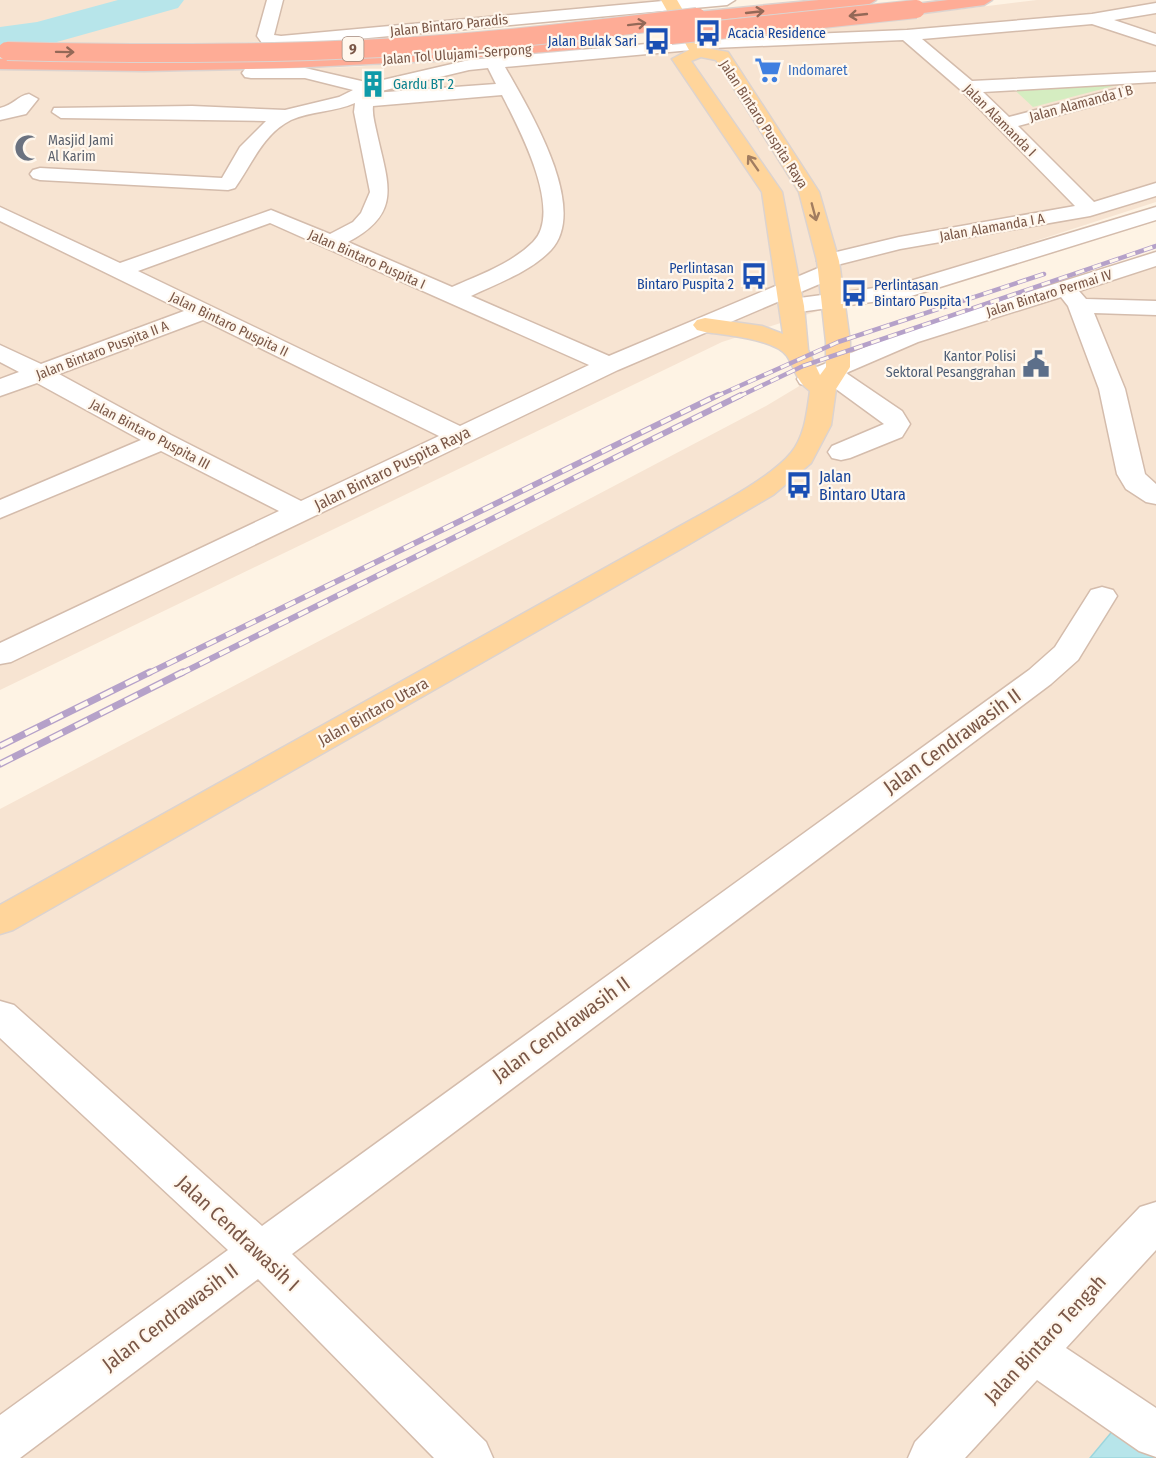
<svg xmlns="http://www.w3.org/2000/svg" width="1156" height="1458" font-family="'Fira Sans Condensed',sans-serif">
  <style>
    .residential { fill: #f7e4d2 }
    .green { fill: #d5edc1 }
    .water { fill: #b7e5ea; stroke: #9cd6dd; stroke-width: 1.5 }
    .lines { fill: none; stroke-linecap: round; stroke-linejoin: round }
    .river { fill: #b7e5ea; fill-rule: evenodd }
    .minor-casing { stroke: #d4bcac; stroke-width: 3 }
    .major-casing { stroke: #dcd3cf; stroke-width: 3 }
    .highway-casing { stroke: #dcd3cf; stroke-width: 3 }
    .minor { fill: #fff; fill-rule: evenodd }
    .major { fill: #ffd59b; fill-rule: evenodd }
    .highway { fill: #feac96; fill-rule: evenodd }
    .rail-far2-casing { stroke: #b5a1c9; stroke-width: 4.5 }
    .rail-far1-casing { stroke: #b5a1c9; stroke-width: 6 }
    .rail-casing { stroke: #b5a1c9; stroke-width: 7 }
    .rail-far2 { stroke: #fff7ed; stroke-width: 3; stroke-dasharray: 9; stroke-linecap: butt }
    .rail-far1 { stroke: #fff7ed; stroke-width: 4; stroke-dasharray: 11; stroke-linecap: butt }
    .rail { stroke: #fff7ed; stroke-width: 4.5; stroke-dasharray: 14; stroke-linecap: butt }
    .highway-bridge-casing { stroke: #dcd3cf; stroke-width: 20; stroke-linecap: butt }
    .highway-bridge { stroke: #feac96; stroke-width: 18 }
    .oneway { stroke: #946857 }
    .oneway2 { stroke: #a27d60 }
    .labels { text-anchor: middle; stroke-width: 4.5; stroke-linejoin: round; paint-order: stroke }
    .far-street-label { font-size: 14px; fill: #7a5747; stroke: #fff7ed }
    .far-transit-label { font-size: 14px; fill: #164399; stroke: #fff7ed; text-anchor: start }
    .far-shop-label { font-size: 14px; fill: #366cbe; stroke: #fff7ed; text-anchor: start }
    .far-culture-label { font-size: 14px; fill: #0d838f; stroke: #fff7ed; text-anchor: start }
    .far-worship-label { font-size: 14px; fill: #5b616d; stroke: #fff7ed; text-anchor: start }
    .far-service-label { font-size: 14px; fill: #4e5e75; stroke: #fff7ed; text-anchor: end }
    .shield { fill: #fff7ed; stroke: #a28779; stroke-width: 1.5 }
    .shield-label { font-size: 15px; font-weight: bold; fill: #7a5747 }
    .street-label { font-size: 16px; fill: #7a5747; stroke: #fff7ed }
    .transit-label { font-size: 16px; fill: #164399; stroke: #fff7ed; text-anchor: start }
    .near-street-label { font-size: 20px; fill: #7a5747; stroke: #fff7ed }
  </style>
  <rect width="100%" height="100%" fill="#fef3e4"/>
  <!-- residential -->
  <path class="residential" d="M 0,0 L 657,0 L 663,9 L 330,38 L 175,46 L 17,45 L 0,44 Z
    M 1037,0 L 1156,0 L 1156,202 L 722,342 L 0,690 L 0,68 L 167,72 L 354,67 L 777,32 Z
    M 1156,251 L 1156,1458 L 0,1458 L 0,809 L 766,406 L 856,352 Z"/>
  <!-- green -->
  <path class="green" d="M 1156,75 L 1033,107 L 1006,82 Z"/>
  <!-- water -->
  <path class="water" d="M 1115,1428 L 1156,1457 L 1156,1458 L 1090,1458 Z"/>
  <g class="lines">
    <!-- river -->
    <path class="river" d="M 118,0 L 184,0 L 178,8 L 39,47 L 0,53 L 0,27 L 37,22 Z"/>
    <defs>
      <path id="minor" d="M 267,0 L 283,0 L 274,35 L 281,36 L 674,0 L 735,0 L 727,5 L 281,46 L 262,43 L 257,36 Z
        M 1156,3 L 1156,13 L 1114,20 L 1156,34 L 1156,45 L 1092,24 L 922,39 L 972,81 L 1156,72 L 1156,82 L 983,92 L 1009,117 L 1120,88 L 1126,89 L 1129,93 L 1126,97 L 1018,126 L 1094,202 L 1156,183 L 1156,196 L 1090,216 L 900,249 L 833,266 L 839,272 L 836,277 L 618,370 L 11,662 L 0,664 L 0,643 L 279,511 L 161,451 L 0,518 L 0,500 L 141,440 L 37,383 L 0,396 L 0,379 L 19,372 L 0,362 L 0,345 L 41,364 L 184,311 L 0,221 L 0,207 L 120,263 L 271,210 L 330,234 L 353,222 L 361,213 L 370,192 L 354,112 L 355,103 C 335,112 311,111 291,120 C 263,134 252,164 235,188 L 228,190 L 40,180 L 33,178 L 30,174 L 33,170 L 40,168 L 222,178 L 240,147 L 266,121 L 61,118 L 52,112 L 54,108 L 192,106 L 285,110 L 339,97 L 353,90 L 305,78 L 251,78 L 245,77 L 242,73 L 245,69 L 305,68 L 370,83 L 469,60 L 713,38 L 907,30 L 1092,14 ZM 903,40 L 962,91 L 1075,206 L 899,237 L 820,256 L 817,261 L 823,266 L 609,356 L 471,296 C 498,283 530,272 551,250 C 590,208 528,108 505,67 L 713,48 ZM 488,68 L 496,84 L 373,93 L 469,70 ZM 502,95 C 518,127 564,211 533,242 C 511,264 479,275 452,287 L 348,242 C 403,213 388,184 377,134 C 375,124 372,115 373,106 ZM 270,223 L 589,365 L 460,426 L 138,271 ZM 203,320 L 439,436 L 301,501 L 171,435 L 59,374 Z
        M 29,94 L 38,99 L 26,114 L 0,120 L 0,108 C 14,105 17,96 29,94 Z
        M 1156,207 L 1156,220 L 908,297 L 792,313 L 784,311 L 780,306 L 784,301 L 792,299 L 897,285 Z
        M 1156,252 L 1156,266 L 1079,291 L 1086,299 L 1156,301 L 1156,315 L 1094,313 L 1125,389 L 1145,474 L 1156,484 L 1156,504 L 1146,502 L 1126,489 L 1117,474 L 1099,389 L 1068,306 L 1061,297 L 918,342 L 846,373 L 902,411 L 910,424 L 902,437 L 850,458 L 841,460 L 832,458 L 828,452 L 832,446 L 884,424 L 825,381 L 809,386 L 800,384 L 797,379 L 800,374 L 902,332 Z
        M 1102,587 L 1113,590 L 1117,596 L 1078,660 L 1051,684 L 292,1254 L 486,1442 L 493,1458 L 434,1458 L 258,1279 L 20,1458 L 0,1458 L 0,1415 L 228,1250 L 0,1038 L 0,1001 L 14,1005 L 262,1226 L 1029,670 L 1055,647 L 1091,590 Z
        M 1156,1202 L 1156,1250 L 1066,1348 L 1156,1408 L 1156,1457 L 1139,1451 L 1037,1380 L 965,1458 L 908,1458 L 915,1442 L 1140,1207 Z"/>
      <path id="major" d="M 661,0 L 677,0 L 705,48 L 728,52 L 819,192 L 839,261 L 850,342 L 850,367 L 836,389 L 831,425 L 811,463 L 773,495 L 686,546 L 13,930 L 0,934 L 0,905 L 666,534 C 700,514 767,482 791,453 C 805,436 807,412 810,391 C 796,381 796,370 787,356 C 775,339 725,335 705,332 L 697,330 L 693,325 L 697,320 L 705,318 L 762,326 L 783,334 L 762,192 L 672,59 L 689,50 ZM 701,57 L 716,60 L 799,192 L 817,261 L 826,342 L 826,367 L 820,375 L 808,350 L 804,306 L 782,192 L 691,61 Z"/>
      <path id="highway" d="M 819,0 L 876,0 L 868,5 L 697,22 L 689,17 L 697,12 Z
        M 948,0 L 992,0 L 984,5 L 916,14 L 908,9 L 916,4 Z
        M 575,40 L 584,45 L 581,49 L 432,61 L 288,68 L 144,71 L 0,69 L 0,59 C 192,62 383,56 575,40 Z"/>
    </defs>
    <!-- minor casing -->
    <use href="#minor" class="minor-casing"/>
    <!-- major casing -->
    <use href="#major" class="major-casing"/>
    <!-- highway casing -->
    <use href="#highway" class="highway-casing"/>
    <!-- minor -->
    <use href="#minor" class="minor"/>
    <!-- major -->
    <use href="#major" class="major"/>
    <!-- highway -->
    <use href="#highway" class="highway"/>
    <defs>
      <path id="rail-far2" d="M 715,397 L 838,342 L 1044,274
        M 738,397 L 803,366 L 1156,246"/>
      <path id="rail-far1" d="M 147,674 L 718,395
        M 180,674 L 741,395"/>
      <path id="rail" d="M 0,746 L 150,672
        M 0,764 L 183,672"/>
    </defs>
    <!-- rail-far2 casing -->
    <use href="#rail-far2" class="rail-far2-casing"/>
    <!-- rail-far1 casing -->
    <use href="#rail-far1" class="rail-far1-casing"/>
    <!-- rail casing -->
    <use href="#rail" class="rail-casing"/>
    <!-- rail-far2 -->
    <use href="#rail-far2" class="rail-far2"/>
    <!-- rail-far1 -->
    <use href="#rail-far1" class="rail-far1"/>
    <!-- rail -->
    <use href="#rail" class="rail"/>
    <defs>
      <path id="highway-bridge" d="M 671,35 L 916,9
        M 7,51 C 137,54 268,55 398,47 C 498,41 598,29 697,17"/>
    </defs>
    <!-- highway-bridge casing -->
    <use href="#highway-bridge" class="highway-bridge-casing"/>
    <!-- highway-bridge -->
    <use href="#highway-bridge" class="highway-bridge"/>
  </g>
  <!-- one-way arrows -->
  <defs><path id="oneway-shaft" d="M-6 0H5M1.5-3L5.5 0L1.5 3" fill="none" stroke-width="1.6" stroke-linecap="round" stroke-linejoin="round" transform="scale(1.5)"/></defs>
  <g class="oneway">
    <use href="#oneway-shaft" transform="translate(755 12) rotate(-6)"/>
    <use href="#oneway-shaft" transform="translate(858 15) rotate(174)"/>
    <use href="#oneway-shaft" transform="translate(637 24) rotate(-7)"/>
    <use href="#oneway-shaft" transform="translate(65 52) rotate(1)"/>
  </g>
  <g class="oneway2">
    <use href="#oneway-shaft" transform="translate(753 163) rotate(-125)"/>
    <use href="#oneway-shaft" transform="translate(814 212) rotate(75)"/>
  </g>
  <!-- icons -->
  <defs>
    <symbol id="bus-bare" viewBox="-9 -9 18 18"><path d="M-5-6H5V4H4V6H2V4H-2V6H-4V4H-5ZM-3.5-4V0h7V-4ZM-3.5 1.2v1.5H-2V1.2ZM2 1.2v1.5H3.5V1.2Z" fill="#1a4fb4" stroke="#fff7ed" stroke-width="2.5" paint-order="stroke"/></symbol>
    <symbol id="supermarket-bare" viewBox="-9 -9 18 18"><path d="M-6-5.5h2.5l.6 2H6L4.5 2H-2.5L-4.4-4H-6ZM-1.5 3.2a1.3 1.3 0 1 0 .1 0ZM3 3.2a1.3 1.3 0 1 0 .1 0Z" fill="#3f7fe0" stroke="#fff7ed" stroke-width="2.5" paint-order="stroke"/></symbol>
    <symbol id="building-bare" viewBox="-9 -9 18 18"><path d="M-4-6H4V6H1V3H-1V6H-4ZM-2.5-4.3h1.7v1.8h-1.7ZM.8-4.3h1.7v1.8H.8ZM-2.5-1h1.7V.8h-1.7ZM.8-1h1.7V.8H.8Z" fill="#0f9aa8" stroke="#fff7ed" stroke-width="2.5" paint-order="stroke"/></symbol>
    <symbol id="mosque-bare" viewBox="-9 -9 18 18"><path d="M3.5-4.9A6 6 0 1 0 3.5 4.9A5 5 0 1 1 3.5-4.9Z" fill="#6b7280" stroke="#fff7ed" stroke-width="2.5" paint-order="stroke"/></symbol>
    <symbol id="civic-bare" viewBox="-9 -9 18 18"><path d="M-.6-6.5H3V-4.5H.6V-3L4-1V1h2V6H-6V1h2V-1L-.6-3ZM-1.2 2.5V6h2.4V2.5Z" fill="#5c6f8a" stroke="#fff7ed" stroke-width="2.5" paint-order="stroke"/></symbol>
  </defs>
  <g fill-rule="evenodd">
    <use href="#bus-bare" x="689" y="14" width="38" height="38"/>
    <use href="#bus-bare" x="638" y="22" width="38" height="38"/>
    <use href="#supermarket-bare" x="749" y="51" width="38" height="38"/>
    <use href="#building-bare" x="354" y="65" width="38" height="38"/>
    <use href="#mosque-bare" x="9" y="129" width="38" height="38"/>
    <use href="#bus-bare" x="735" y="257" width="38" height="38"/>
    <use href="#bus-bare" x="835" y="274" width="38" height="38"/>
    <use href="#civic-bare" x="1017" y="345" width="38" height="38"/>
    <use href="#bus-bare" x="780" y="466" width="38" height="38"/>
  </g>
  <g class="labels">
    <!-- far-street labels -->
    <g class="far-street-label">
      <text transform="translate(449 25) rotate(-6)" y="5">Jalan Bintaro Paradis</text>
      <text transform="translate(457 54) rotate(-4)" y="5">Jalan Tol Ulujami–Serpong</text>
      <text transform="translate(1081 103) rotate(-15)" y="5">Jalan Alamanda I B</text>
      <text transform="translate(1000 120) rotate(45)" y="5">Jalan Alamanda I</text>
      <text transform="translate(764 124) rotate(57)" y="5">Jalan Bintaro Puspita Raya</text>
      <text transform="translate(992 227) rotate(-10)" y="5">Jalan Alamanda I A</text>
      <text transform="translate(367 259) rotate(24)" y="5">Jalan Bintaro Puspita I</text>
      <text transform="translate(1049 293) rotate(-17)" y="5">Jalan Bintaro Permai IV</text>
      <text transform="translate(229 324) rotate(26)" y="5">Jalan Bintaro Puspita II</text>
      <text transform="translate(102 350) rotate(-21)" y="5">Jalan Bintaro Puspita II A</text>
      <text transform="translate(150 434) rotate(28)" y="5">Jalan Bintaro Puspita III</text>
    </g>
    <!-- far-transit labels -->
    <g class="far-transit-label">
      <text x="728" y="38">Acacia Residence</text>
      <text x="637" y="46" text-anchor="end">Jalan Bulak Sari</text>
      <text x="734" y="273" text-anchor="end">Perlintasan<tspan x="734" dy="16">Bintaro Puspita 2</tspan></text>
      <text x="874" y="290">Perlintasan<tspan x="874" dy="16">Bintaro Puspita 1</tspan></text>
    </g>
    <!-- far-shop labels -->
    <g class="far-shop-label">
      <text x="788" y="75">Indomaret</text>
    </g>
    <!-- far-culture labels -->
    <g class="far-culture-label">
      <text x="393" y="89">Gardu BT 2</text>
    </g>
    <!-- far-worship labels -->
    <g class="far-worship-label">
      <text x="48" y="145">Masjid Jami<tspan x="48" dy="16">Al Karim</tspan></text>
    </g>
    <!-- far-service labels -->
    <g class="far-service-label">
      <text x="1016" y="361">Kantor Polisi<tspan x="1016" dy="16">Sektoral Pesanggrahan</tspan></text>
    </g>
    <!-- shield labels -->
    <rect class="shield" x="342.5" y="37" width="21" height="24" rx="4.5"/>
    <g class="shield-label">
      <text x="353" y="54">9</text>
    </g>
    <!-- street labels -->
    <g class="street-label">
      <text transform="translate(392 468) rotate(-26)" y="6">Jalan Bintaro Puspita Raya</text>
      <text transform="translate(373 711) rotate(-29)" y="6">Jalan Bintaro Utara</text>
    </g>
    <!-- transit labels -->
    <g class="transit-label">
      <text x="819" y="482">Jalan<tspan x="819" dy="18">Bintaro Utara</tspan></text>
    </g>
    <!-- near-street labels -->
    <g class="near-street-label">
      <text transform="translate(952 741) rotate(-36)" y="7">Jalan Cendrawasih II</text>
      <text transform="translate(561 1029) rotate(-36)" y="7">Jalan Cendrawasih II</text>
      <text transform="translate(238 1233) rotate(43)" y="7">Jalan Cendrawasih I</text>
      <text transform="translate(170 1317) rotate(-37)" y="7">Jalan Cendrawasih II</text>
      <text transform="translate(1045 1339) rotate(-47)" y="7">Jalan Bintaro Tengah</text>
    </g>
  </g>
</svg>
